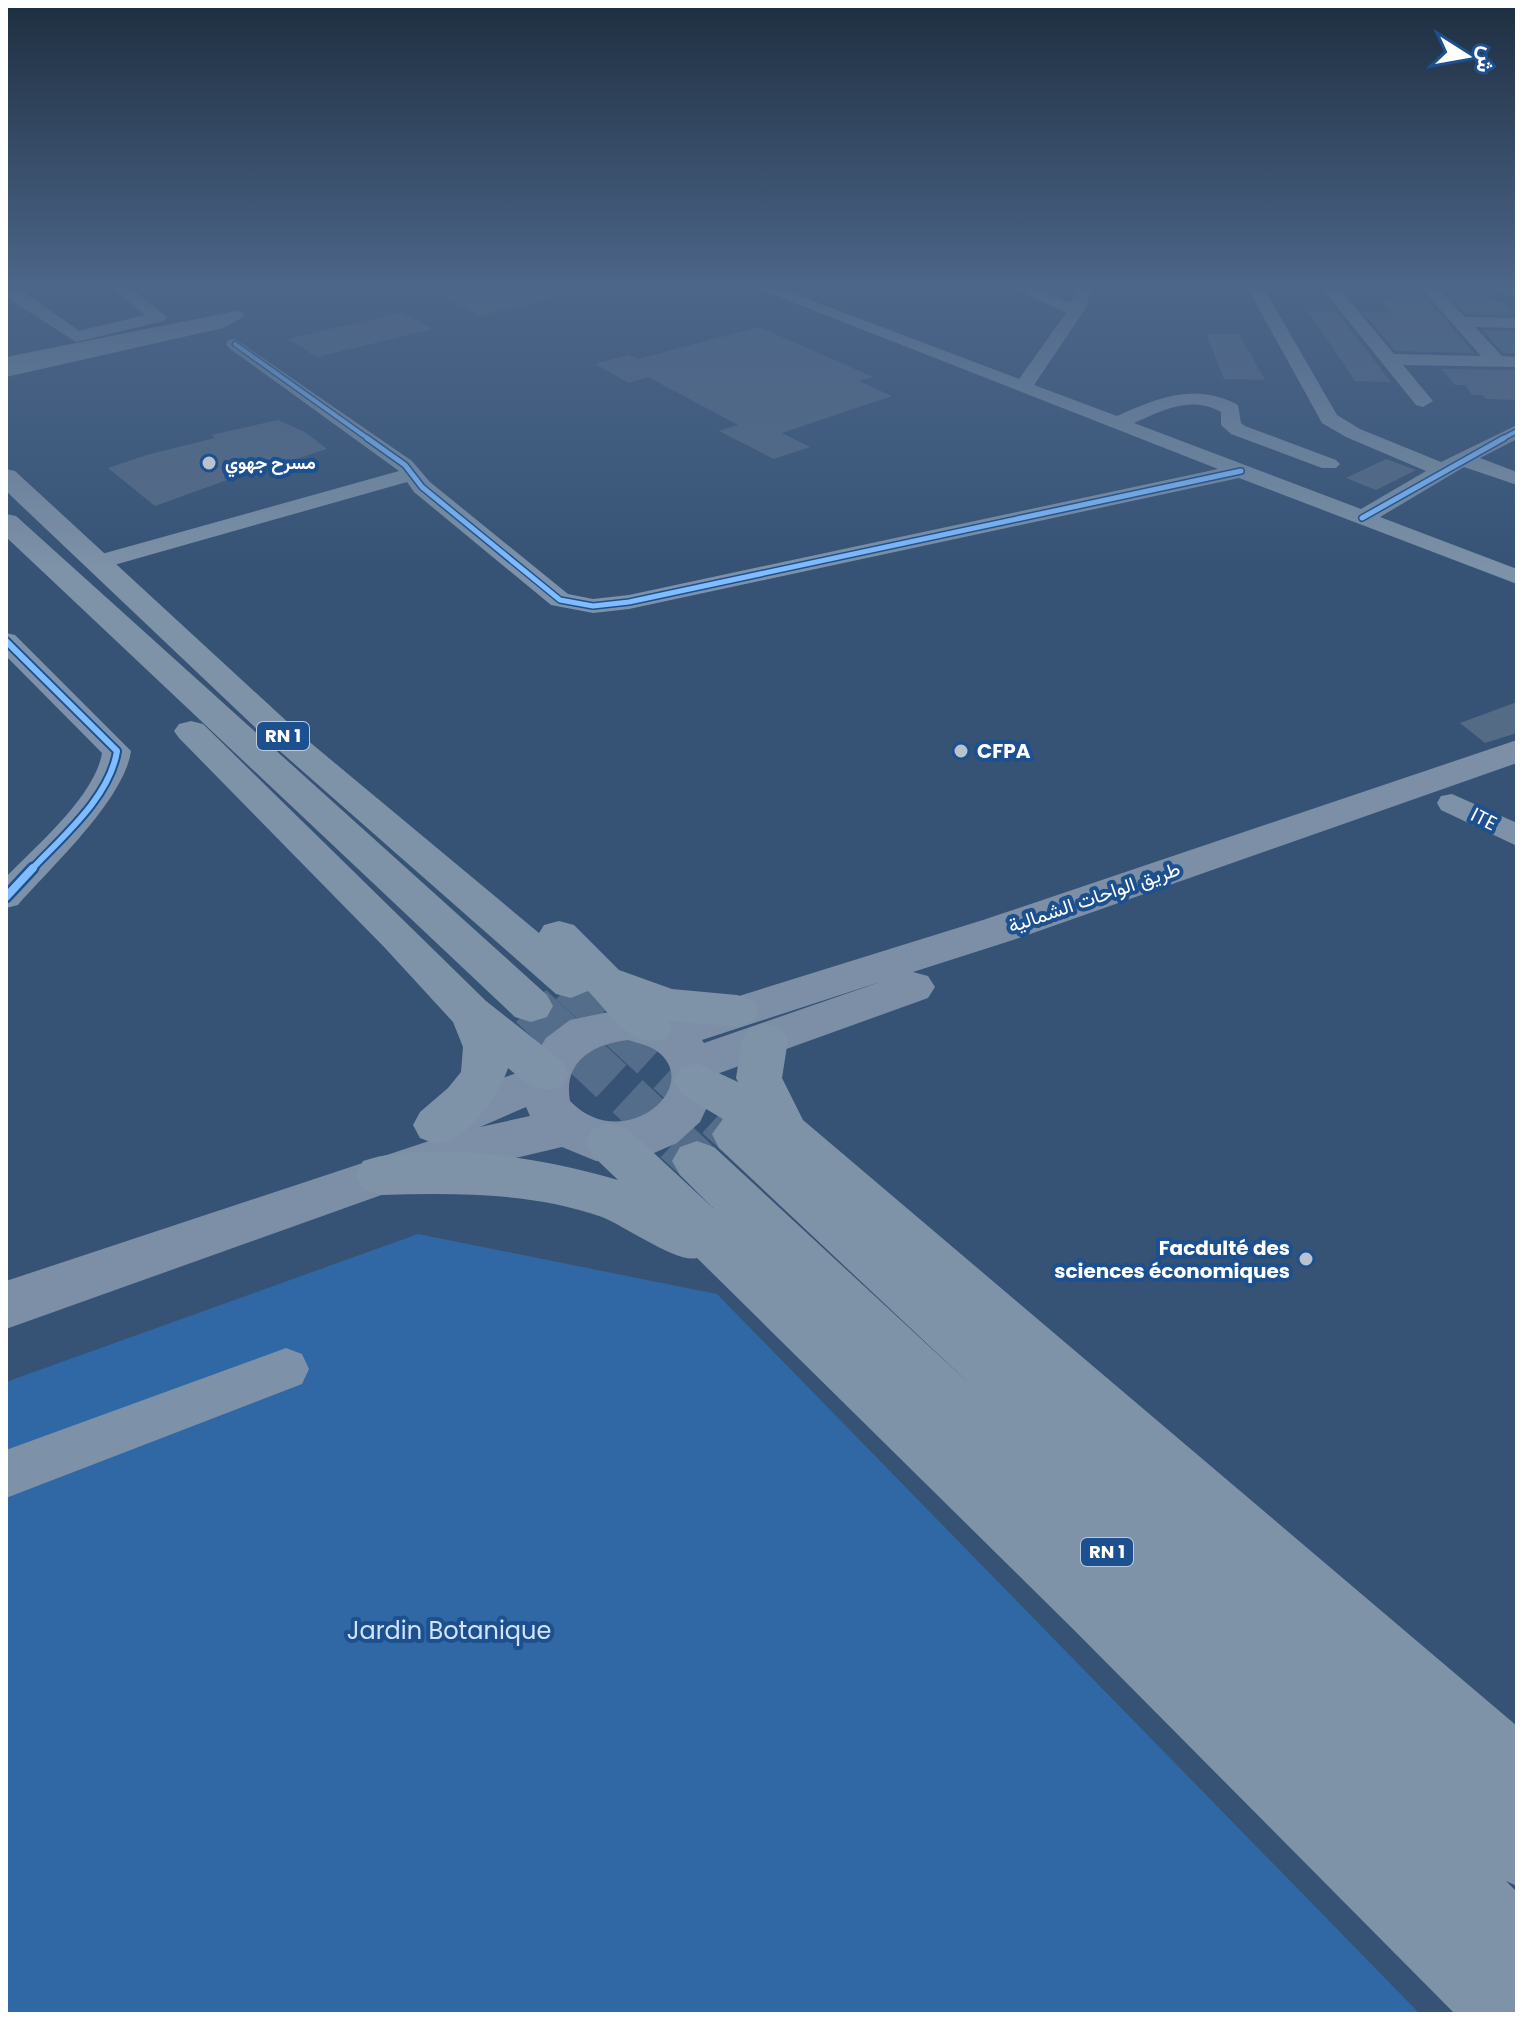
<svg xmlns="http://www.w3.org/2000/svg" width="1523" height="2020" font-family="Poppins,Vazirmatn,sans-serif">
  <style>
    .green { fill: #3067a5 }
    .building { fill: #546b86 }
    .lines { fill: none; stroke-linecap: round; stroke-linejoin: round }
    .highway-tunnel { stroke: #546d8a; stroke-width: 44; stroke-dasharray: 44 22; stroke-linecap: butt }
    .minor { fill: #7d92a8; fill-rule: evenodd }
    .major { fill: #7d8fa7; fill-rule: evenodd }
    .highway { fill: #7e92a8; fill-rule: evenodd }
    .cycleway-far3-casing { stroke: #1c508f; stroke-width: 7 }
    .cycleway-far2-casing { stroke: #1c508f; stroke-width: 8 }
    .cycleway-far1-casing { stroke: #1c508f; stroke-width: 10 }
    .cycleway-casing { stroke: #1c508f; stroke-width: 13 }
    .cycleway-far3 { stroke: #80bcff; stroke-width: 4 }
    .cycleway-far2 { stroke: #80bcff; stroke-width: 5 }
    .cycleway-far1 { stroke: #80bcff; stroke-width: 6 }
    .cycleway { stroke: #80bcff; stroke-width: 8 }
    .poi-dot { fill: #b9c3cf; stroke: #1c508f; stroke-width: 3 }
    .labels { text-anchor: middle; stroke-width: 8; stroke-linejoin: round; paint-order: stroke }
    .far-poi-label { font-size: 18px; font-weight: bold; fill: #fff; stroke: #1c508f; text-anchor: start }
    .shield { fill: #1c508f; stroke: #bbcadd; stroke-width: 2 }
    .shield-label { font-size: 18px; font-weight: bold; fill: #fff }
    .poi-label { font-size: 20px; font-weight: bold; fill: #fff; stroke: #1c508f; text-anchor: start }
    .street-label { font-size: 20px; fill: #fff; stroke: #1c508f }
    .near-park-label { font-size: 24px; fill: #d0e3fa; stroke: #1c508f }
  </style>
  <rect width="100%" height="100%" fill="#365375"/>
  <!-- green -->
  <path class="green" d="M 418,1234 L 717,1294 L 1420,2014 L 6,2014 L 6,1382 Z"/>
  <!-- building -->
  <path class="building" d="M 477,287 L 560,287 L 561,296 L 480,316 L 441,295 Z
    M 1383,288 L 1418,288 L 1474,353 L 1395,351 L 1363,312 L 1391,313 L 1380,300 L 1394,300 Z
    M 1443,289 L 1478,290 L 1490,302 L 1504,302 L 1516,315 L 1466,314 Z
    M 1308,311 L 1337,312 L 1391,382 L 1355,381 Z
    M 402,312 L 432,329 L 317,357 L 288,339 Z
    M 759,327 L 873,377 L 859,381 L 892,396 L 782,433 L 810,447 L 774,459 L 719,431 L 738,425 L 648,377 L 629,383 L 595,364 L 629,355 L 638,359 Z
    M 1482,330 L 1517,331 L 1517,354 L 1503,353 Z
    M 1206,334 L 1239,334 L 1265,380 L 1224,379 Z
    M 1442,369 L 1517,370 L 1517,400 L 1486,399 L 1482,395 L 1472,395 L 1465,385 L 1455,385 Z
    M 278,420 L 305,432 L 327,449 L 268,468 L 263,467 L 155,506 L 108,468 L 150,454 L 215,438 L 211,435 Z
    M 1386,459 L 1416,470 L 1376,490 L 1346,478 Z
    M 1517,702 L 1517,733 L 1485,743 L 1460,723 Z"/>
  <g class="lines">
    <!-- highway-tunnel -->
    <path class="highway-tunnel" d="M 571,983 L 736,1134
      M 531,1006 L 697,1161"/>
    <!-- minor -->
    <path class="minor" d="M 6,287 L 21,290 L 79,331 L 145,315 L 111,287 L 129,287 L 167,317 L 164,321 L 76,342 L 6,297 Z
      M 754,287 L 776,287 L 1019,379 L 1066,313 L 1011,287 L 1033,287 L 1071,303 L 1077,287 L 1093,287 L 1084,311 L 1034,385 L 1117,416 C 1158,398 1195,382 1238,405 L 1241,423 L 1245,426 L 1336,460 L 1340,464 L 1336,468 L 1322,468 L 1231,434 L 1221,425 L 1221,412 C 1191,395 1163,410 1134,423 L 1361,509 L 1426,471 L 1346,437 L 1322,423 L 1247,287 L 1263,287 L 1337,415 L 1360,429 L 1441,462 L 1517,425 L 1517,439 L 1480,458 L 1517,472 L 1517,485 L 1464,467 L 1380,517 L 1517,569 L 1517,584 L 1239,478 L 629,609 L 593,613 L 551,605 L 414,492 L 407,482 L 107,567 L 91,567 L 87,562 L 91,557 L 399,471 L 229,348 L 226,344 L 229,340 L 235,339 L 412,461 L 430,482 L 568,594 L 593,599 L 629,595 L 1218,469 Z
      M 1321,287 L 1338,287 L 1394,354 L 1481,356 L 1420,287 L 1437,287 L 1465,317 L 1517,318 L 1517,328 L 1475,327 L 1502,356 L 1517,357 L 1517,367 L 1403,365 L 1433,401 L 1423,407 L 1416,405 Z
      M 1492,287 L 1517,287 L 1517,298 Z
      M 236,311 L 242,312 L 245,316 L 223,328 L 6,377 L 6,357 Z
      M 6,633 L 15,635 L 131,751 C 124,800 51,867 18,905 L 6,908 L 6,877 C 36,846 95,796 102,753 L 6,656 Z
      M 1452,794 L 1517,823 L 1517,846 L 1441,810 L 1437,803 L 1441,796 Z
      M 286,1348 L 302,1354 L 309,1369 L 302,1384 L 6,1498 L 6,1450 Z"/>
    <!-- major -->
    <path class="major" d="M 1517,740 L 1517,763 L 1013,940 L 913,972 L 928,976 L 935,987 L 928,998 L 717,1074 L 718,1084 L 700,1122 L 677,1143 L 647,1156 L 630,1161 L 596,1161 L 562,1147 L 460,1171 L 387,1193 L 6,1329 L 6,1281 L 429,1141 L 422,1138 L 415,1125 L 422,1112 L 473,1088 L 526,1070 L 546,1038 L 570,1020 L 628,1008 L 665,1019 L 983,920 ZM 883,981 L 704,1043 L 702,1040 ZM 628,1040 C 637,1043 649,1045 657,1051 C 705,1087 623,1156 570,1101 C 563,1062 592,1044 628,1040 ZM 526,1107 L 530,1116 L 480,1127 Z"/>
    <!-- highway -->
    <path class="highway" d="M 6,469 L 15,471 L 306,739 L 539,933 L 544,925 L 559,921 L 574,925 L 619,970 L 672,989 L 737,995 L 753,1000 L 759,1011 L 753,1022 L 737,1027 L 669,1021 L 672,1027 L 666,1039 C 630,1050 611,1014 588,991 L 571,998 L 556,994 L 282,753 L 6,491 Z
      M 6,514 L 16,516 L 547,995 L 553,1006 L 547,1017 L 531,1022 L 515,1017 L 6,537 Z
      M 191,721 L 203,724 L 486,1001 L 562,1061 L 569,1074 L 562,1087 C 538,1094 527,1084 508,1068 C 500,1094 468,1140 439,1143 C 433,1144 426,1140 420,1138 L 413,1125 L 420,1112 L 448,1088 L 461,1072 L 463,1047 L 453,1022 L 385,948 L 179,738 L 174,731 L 179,724 Z
      M 765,1023 L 781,1028 L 788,1040 L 782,1078 L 803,1120 L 1517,1726 L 1517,1886 L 1506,1881 L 1517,1892 L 1517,2014 L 1455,2014 L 1074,1630 L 697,1258 C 678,1264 623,1225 602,1217 C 532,1192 454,1193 381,1195 L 363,1189 L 356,1175 L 363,1161 C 429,1138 552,1160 618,1180 L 593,1156 L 586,1142 L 593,1128 L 610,1123 L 627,1128 L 713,1208 L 680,1175 L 672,1161 L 680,1147 L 697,1141 L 714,1147 L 972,1386 L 719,1148 L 712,1134 L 723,1119 L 681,1094 L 674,1081 L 681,1068 L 697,1063 L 738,1082 L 736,1078 L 742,1040 L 749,1028 Z"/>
    <defs>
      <path id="cycleway-far3" d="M 235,344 L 370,440
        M 1500,440 L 1517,431"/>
      <path id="cycleway-far2" d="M 367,438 L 405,465 L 422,487 L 560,600 L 593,606 L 629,602 L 1241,471
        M 1362,518 L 1504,438"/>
      <path id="cycleway-far1" d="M 6,641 L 117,751 C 110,797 62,837 31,870"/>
      <path id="cycleway" d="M 6,897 L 33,868"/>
    </defs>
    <!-- cycleway-far3 casing -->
    <use href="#cycleway-far3" class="cycleway-far3-casing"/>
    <!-- cycleway-far2 casing -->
    <use href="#cycleway-far2" class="cycleway-far2-casing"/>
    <!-- cycleway-far1 casing -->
    <use href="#cycleway-far1" class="cycleway-far1-casing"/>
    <!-- cycleway casing -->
    <use href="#cycleway" class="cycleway-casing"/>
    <!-- cycleway-far3 -->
    <use href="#cycleway-far3" class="cycleway-far3"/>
    <!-- cycleway-far2 -->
    <use href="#cycleway-far2" class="cycleway-far2"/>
    <!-- cycleway-far1 -->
    <use href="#cycleway-far1" class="cycleway-far1"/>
    <!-- cycleway -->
    <use href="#cycleway" class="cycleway"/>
  </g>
  <!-- sky -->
  <linearGradient id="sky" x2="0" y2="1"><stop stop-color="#1e2e40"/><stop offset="0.5" stop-color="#4c6689"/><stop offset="1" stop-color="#4c6689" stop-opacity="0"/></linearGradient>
  <rect width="1523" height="570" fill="url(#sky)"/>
  <!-- markers -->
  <g class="poi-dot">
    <circle cx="209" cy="463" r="8"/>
    <circle cx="961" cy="751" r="8"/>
    <circle cx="1306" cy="1259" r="8"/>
  </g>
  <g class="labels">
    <!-- far-poi labels -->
    <g class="far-poi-label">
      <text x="225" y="469">مسرح جهوي</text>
    </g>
    <!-- shield labels -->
    <g class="shield">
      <rect x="257" y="722" width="52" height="28" rx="6"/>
      <rect x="1081" y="1538" width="52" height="28" rx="6"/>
    </g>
    <g class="shield-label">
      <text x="283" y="742">RN 1</text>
      <text x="1107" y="1558">RN 1</text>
    </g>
    <!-- poi labels -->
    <g class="poi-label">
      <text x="977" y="758">CFPA</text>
      <text x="1290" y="1255" text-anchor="end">Facdulté des<tspan x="1290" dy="23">sciences économiques</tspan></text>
    </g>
    <!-- street labels -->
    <g class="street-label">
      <text transform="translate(1484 819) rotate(27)" y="7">ITE</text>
      <text transform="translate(1094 897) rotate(-19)" y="7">طريق الواحات الشمالية</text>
    </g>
    <!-- near-park labels -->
    <g class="near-park-label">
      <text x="449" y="1639">Jardin Botanique</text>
    </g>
  </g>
  <!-- border -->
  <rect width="1523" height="2020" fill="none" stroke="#ffffff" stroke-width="16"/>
  <!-- north arrow -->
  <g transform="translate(1467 56) rotate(101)" stroke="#1c508f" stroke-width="6" paint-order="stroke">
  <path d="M0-6L14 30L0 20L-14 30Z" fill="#ffffff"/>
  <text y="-12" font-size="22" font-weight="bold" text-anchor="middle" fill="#ffffff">ش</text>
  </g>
</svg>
